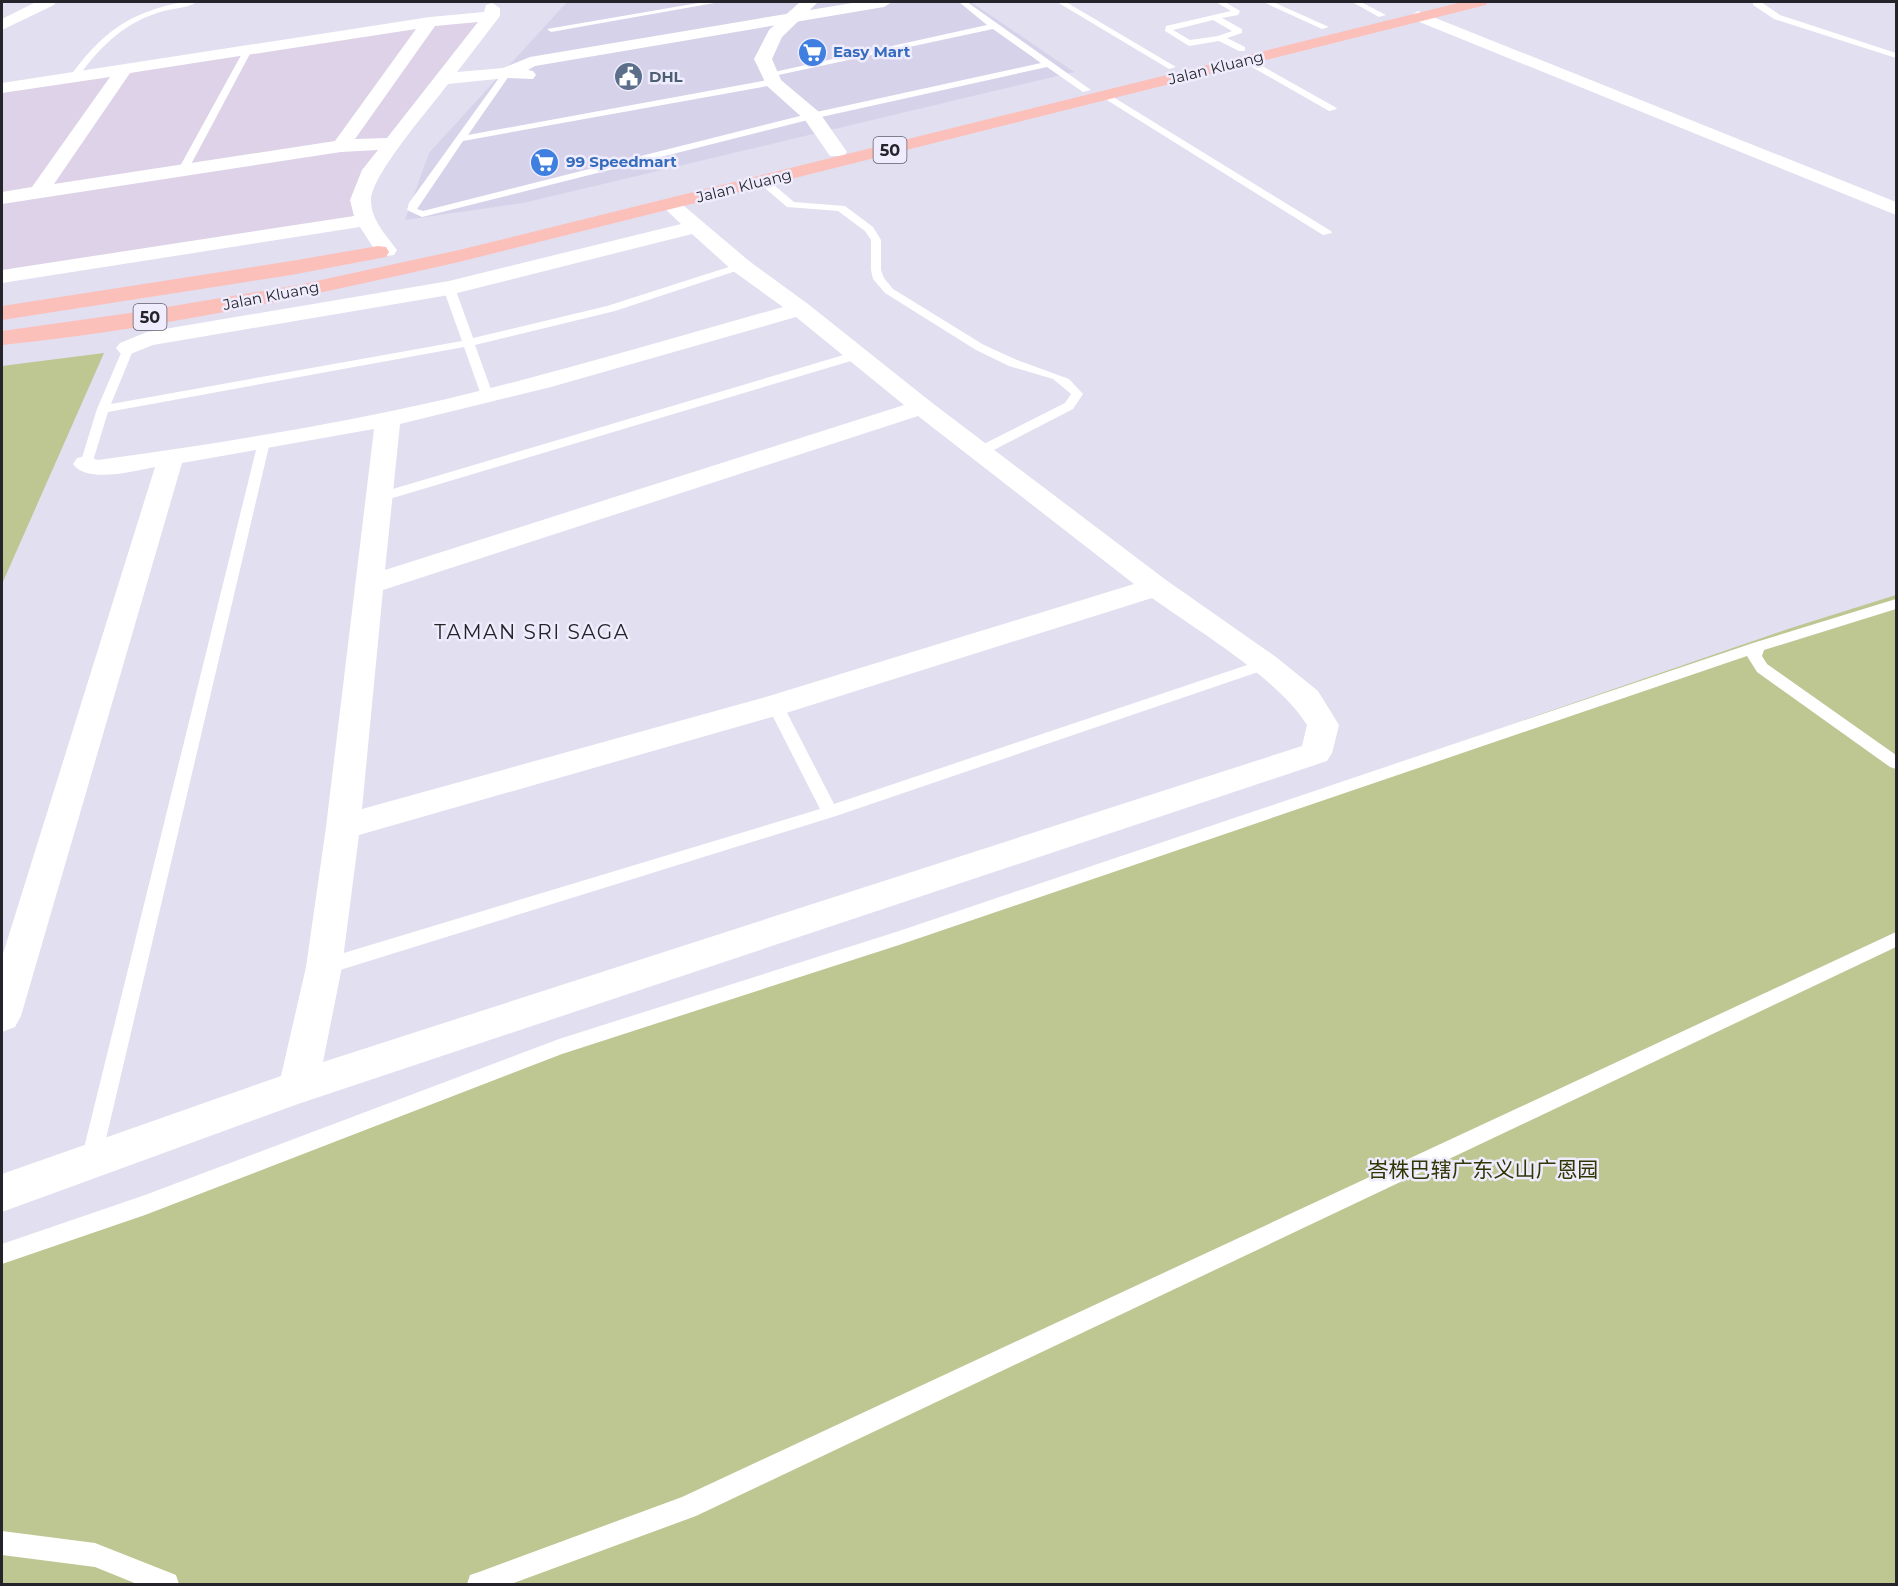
<svg xmlns="http://www.w3.org/2000/svg" width="1898" height="1586" font-family="Montserrat,'Noto Sans SC',sans-serif">
  <style>
    .built { fill: #d6d2ea }
    .industrial { fill: #ddd2e7 }
    .green { fill: #bec692 }
    .lines { fill: none; stroke-linecap: round; stroke-linejoin: round }
    .service { fill: #fff; fill-rule: evenodd }
    .minor { fill: #fff; fill-rule: evenodd }
    .tertiary { fill: #fff; fill-rule: evenodd }
    .trunk { fill: #fcc0bb; fill-rule: evenodd }
    .labels { text-anchor: middle; stroke-width: 5; stroke-linejoin: round; paint-order: stroke }
    .far-shop-label { font-size: 15px; font-weight: bold; fill: #366cbe; stroke: #efecfd; text-anchor: start }
    .far-street-label { font-size: 15px; fill: #25242a; stroke: #efecfd }
    .far-service-label { font-size: 15px; font-weight: bold; fill: #4e5e75; stroke: #efecfd; text-anchor: start }
    .shield { fill: #efecfd; stroke: #626069; stroke-width: 1.5 }
    .shield-label { font-size: 16px; font-weight: bold; fill: #25242a }
    .neighbourhood-label { font-size: 20px; letter-spacing: 1.5px; fill: #25242a; stroke: #efecfd }
    .near-park-label { font-size: 21px; fill: #313603; stroke: #efecfd }
  </style>
  <rect width="100%" height="100%" fill="#e1dff0"/>
  <!-- built -->
  <path class="built" d="M 567,2 L 971,2 L 1074,72 L 523,203 L 405,220 L 429,153 Z"/>
  <!-- industrial -->
  <path class="industrial" d="M 499,13 L 392,153 L 367,198 L 374,223 L 2,281 L 2,86 Z"/>
  <!-- green -->
  <path class="green" d="M 104,353 L 2,584 L 2,366 Z
    M 1896,595 L 1896,1584 L 2,1584 L 2,1245 L 1791,628 Z"/>
  <g class="lines">
    <!-- service -->
    <path class="service" d="M 183,2 L 197,2 C 187,9 169,8 157,13 C 121,25 97,50 76,80 L 69,78 C 100,34 129,12 183,2 Z
      M 704,2 L 720,2 L 551,32 L 547,29 Z
      M 959,2 L 967,2 L 1091,90 L 1083,92 L 1047,67 L 812,119 L 422,217 L 407,210 L 409,203 L 504,71 L 507,70 L 511,73 L 468,135 L 773,79 L 777,82 L 773,85 L 463,141 L 417,209 L 423,211 L 812,113 L 1041,63 L 993,29 L 769,77 L 765,74 L 987,25 Z
      M 1057,2 L 1066,2 L 1176,67 L 1169,69 Z
      M 1216,2 L 1225,2 L 1240,11 L 1238,15 L 1222,18 L 1242,29 L 1242,33 L 1227,38 L 1245,47 L 1245,51 L 1239,51 L 1219,41 L 1189,46 L 1165,31 L 1166,26 L 1231,11 ZM 1213,20 L 1232,31 L 1218,36 L 1190,40 L 1173,30 Z
      M 1263,2 L 1273,2 L 1329,27 L 1322,29 Z
      M 1352,2 L 1361,2 L 1386,15 L 1379,17 Z
      M 1753,2 L 1761,2 L 1780,15 L 1896,53 L 1896,58 L 1774,19 L 1753,5 Z
      M 245,48 L 252,50 L 188,170 L 180,172 L 178,170 Z
      M 1248,58 L 1335,107 L 1337,109 L 1329,111 L 1245,63 L 1244,61 Z
      M 1105,92 L 1331,231 L 1332,233 L 1323,235 L 1102,97 L 1100,95 Z
      M 759,179 L 767,179 L 794,202 L 845,206 L 873,227 L 881,240 L 881,270 L 884,278 L 893,289 L 984,345 L 1017,360 L 1069,379 L 1083,394 L 1073,409 L 986,454 L 976,454 L 975,451 L 976,448 L 1065,403 L 1071,394 L 1053,379 L 1009,366 L 976,350 L 885,293 L 873,279 L 871,270 L 871,240 L 865,231 L 838,211 L 787,207 L 759,183 Z
      M 741,263 L 745,264 L 745,268 L 615,311 L 475,345 L 493,395 L 491,398 L 483,398 L 481,395 L 464,347 L 108,412 L 92,464 L 86,468 L 80,464 L 97,409 L 124,346 L 132,346 L 134,348 L 111,404 L 462,341 L 443,288 L 449,285 L 455,288 L 473,338 L 607,306 Z
      M 857,351 L 863,355 L 861,358 L 386,500 L 381,501 L 374,497 L 376,494 Z
      M 264,438 L 270,442 L 101,1160 L 98,1167 L 91,1169 L 84,1167 L 81,1160 L 258,442 Z
      M 1896,599 L 1896,609 L 1764,650 L 1762,656 L 1767,664 L 1896,755 L 1896,769 L 1890,767 L 1757,672 L 1747,656 L 899,945 L 562,1054 L 145,1215 L 2,1264 L 2,1244 L 145,1195 L 559,1039 L 899,931 L 1753,643 Z
      M 1265,659 L 1270,660 L 1273,664 L 1270,668 L 836,816 L 324,975 L 318,972 L 315,967 L 318,962 L 324,959 L 820,809 L 767,705 L 769,701 L 781,701 L 834,804 Z
      M 1896,932 L 1896,947 L 696,1516 L 511,1584 L 467,1584 L 470,1575 L 479,1572 L 682,1497 Z
      M 2,1531 L 95,1543 L 176,1575 L 179,1584 L 137,1584 L 95,1567 L 2,1555 Z"/>
    <!-- minor -->
    <path class="minor" d="M 36,2 L 56,2 L 54,5 L 2,30 L 2,19 Z
      M 858,2 L 892,2 L 884,7 L 535,66 L 528,70 L 533,71 L 536,75 L 533,79 L 507,78 L 448,84 C 432,106 369,177 371,202 C 372,221 386,235 397,250 L 394,255 L 386,256 L 378,255 L 360,227 L 2,283 L 2,270 L 354,216 L 350,200 L 362,170 L 378,150 L 341,152 L 2,204 L 2,192 L 32,187 L 110,77 L 2,93 L 2,83 L 430,17 L 484,12 L 486,5 L 492,3 L 500,8 L 500,16 L 457,72 L 503,68 L 530,57 ZM 478,22 L 387,138 L 355,139 L 435,26 ZM 416,29 L 335,141 L 54,184 L 130,73 Z
      M 1418,11 L 1896,202 L 1896,215 L 1412,19 L 1410,16 Z
      M 670,198 L 677,200 L 749,261 L 808,304 L 931,402 L 1166,580 L 1276,657 L 1318,691 L 1339,725 L 1332,753 L 1327,761 L 298,1104 L 2,1212 L 2,1174 L 281,1076 L 306,967 L 326,827 L 374,429 L 182,463 L 21,1016 L 15,1027 L 2,1032 L 2,957 L 155,467 C 134,471 87,484 73,464 L 77,458 L 86,456 L 98,460 C 213,444 328,426 442,400 C 556,373 669,339 783,307 L 733,271 L 692,234 L 449,295 L 153,345 L 128,355 L 120,353 L 116,348 L 120,343 L 147,332 L 449,281 L 681,224 L 660,204 L 663,200 ZM 796,317 L 904,405 L 385,570 L 400,424 L 551,387 ZM 918,416 L 1134,584 L 769,696 L 362,809 L 383,590 ZM 1152,598 C 1198,631 1279,679 1307,725 L 1302,746 L 323,1062 L 342,967 L 359,835 L 786,713 Z"/>
    <!-- tertiary -->
    <path class="tertiary" d="M 800,2 L 818,2 L 782,37 L 772,59 L 781,80 L 819,112 L 847,152 L 844,156 L 830,156 L 805,120 L 767,86 L 754,59 L 769,30 Z"/>
    <!-- trunk -->
    <path class="trunk" d="M 1462,2 L 1488,2 L 1486,5 L 459,262 C 308,296 156,330 2,345 L 2,331 L 137,312 L 298,285 L 459,250 Z
      M 378,246 L 386,247 L 389,252 L 386,257 L 291,275 L 2,320 L 2,306 L 291,261 Z"/>
  </g>
  <!-- icons -->
  <defs>
    <symbol id="supermarket-disc" viewBox="-11 -11 22 22"><circle r="9.5" fill="#3f7fe0" stroke="#efecfd"/><path d="M-6-5.5h2.5l.6 2H6L4.5 2H-2.5L-4.4-4H-6ZM-1.5 3.2a1.3 1.3 0 1 0 .1 0ZM3 3.2a1.3 1.3 0 1 0 .1 0Z" fill="#fff"/></symbol>
    <symbol id="civic-disc" viewBox="-11 -11 22 22"><circle r="9.5" fill="#5c6f8a" stroke="#efecfd"/><path d="M-.6-6.5H3V-4.5H.6V-3L4-1V1h2V6H-6V1h2V-1L-.6-3ZM-1.2 2.5V6h2.4V2.5Z" fill="#fff"/></symbol>
  </defs>
  <g fill-rule="evenodd">
    <use href="#supermarket-disc" x="796" y="36" width="33" height="33"/>
    <use href="#civic-disc" x="612" y="60" width="33" height="33"/>
    <use href="#supermarket-disc" x="528" y="146" width="33" height="33"/>
  </g>
  <g class="labels">
    <!-- far-shop labels -->
    <g class="far-shop-label">
      <text x="833" y="57">Easy Mart</text>
      <text x="566" y="167">99 Speedmart</text>
    </g>
    <!-- far-street labels -->
    <g class="far-street-label">
      <text transform="translate(1216 68) rotate(-14)" y="5">Jalan Kluang</text>
      <text transform="translate(744 186) rotate(-14)" y="5">Jalan Kluang</text>
      <text transform="translate(271 296) rotate(-11)" y="5">Jalan Kluang</text>
    </g>
    <!-- far-service labels -->
    <g class="far-service-label">
      <text x="649" y="82">DHL</text>
    </g>
    <!-- shield labels -->
    <g class="shield">
      <rect x="873.5" y="137" width="33" height="26" rx="4.5"/>
      <rect x="133.5" y="304" width="33" height="26" rx="4.5"/>
    </g>
    <g class="shield-label">
      <text x="890" y="156">50</text>
      <text x="150" y="323">50</text>
    </g>
    <!-- neighbourhood labels -->
    <g class="neighbourhood-label">
      <text x="532" y="639">TAMAN SRI SAGA</text>
    </g>
    <!-- near-park labels -->
    <g class="near-park-label">
      <text x="1483" y="1177">峇株巴辖广东义山广恩园</text>
    </g>
  </g>
  <!-- border -->
  <rect width="1898" height="1586" fill="none" stroke="#25242a" stroke-width="6"/>
</svg>
